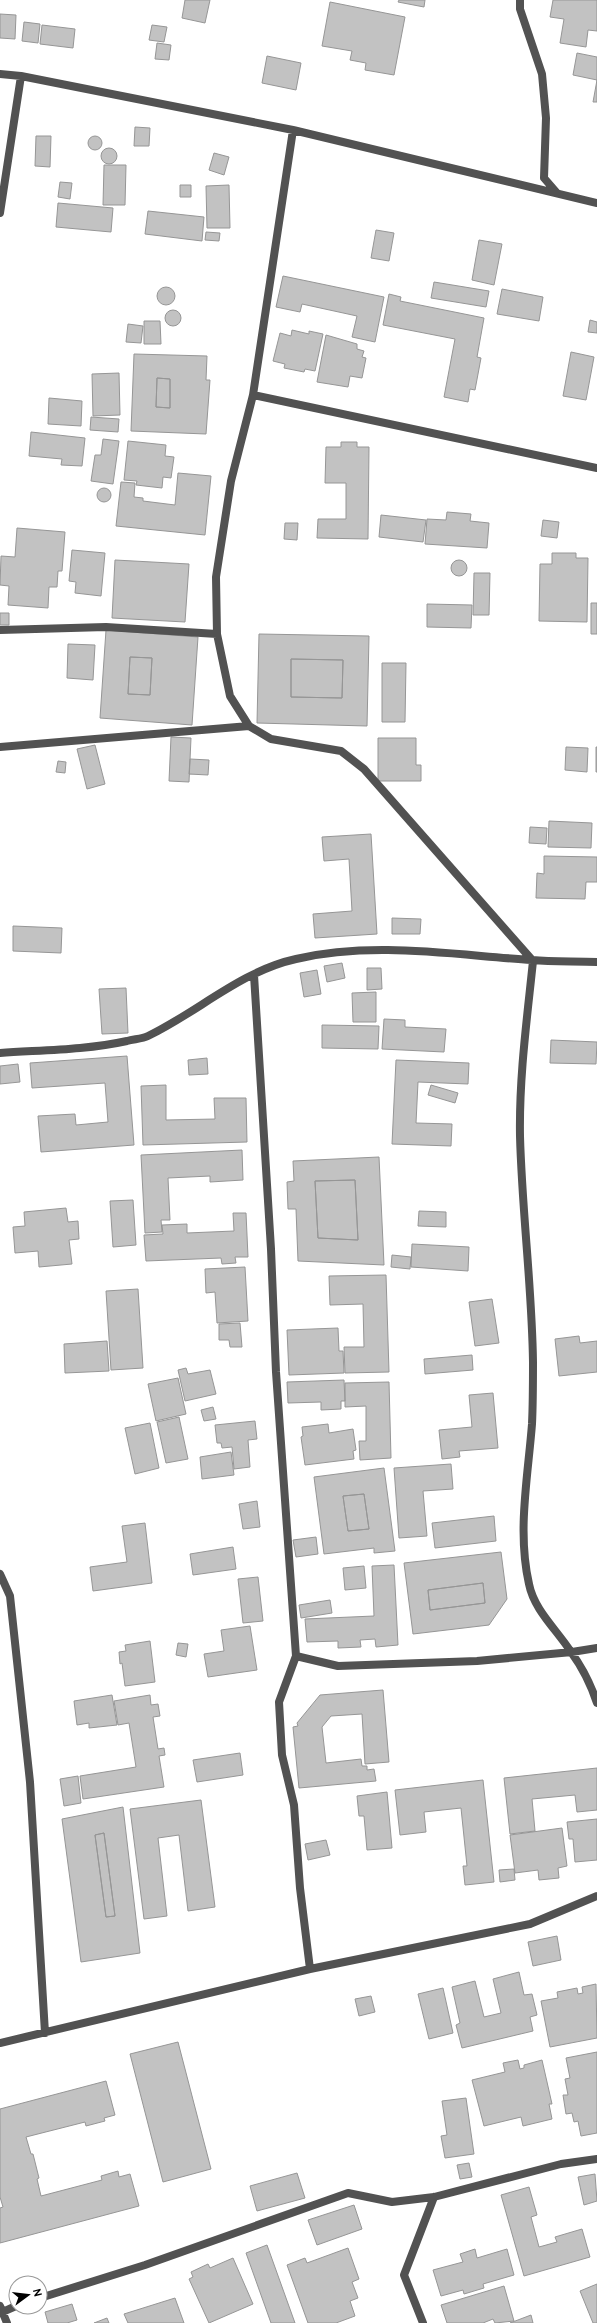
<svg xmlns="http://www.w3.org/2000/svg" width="597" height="2323" font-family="Overpass,sans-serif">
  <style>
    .building { fill: #c2c2c2; stroke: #969696; fill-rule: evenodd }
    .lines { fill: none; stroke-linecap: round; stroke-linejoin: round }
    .street { stroke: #525252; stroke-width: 8 }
  </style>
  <rect width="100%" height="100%" fill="#fff"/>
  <!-- building -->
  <path class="building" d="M 185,0 L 210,0 L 205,23 L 182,18 Z
    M 399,0 L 425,0 L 424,7 L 398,2 Z
    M 553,0 L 597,0 L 597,31 L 588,30 L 586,47 L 560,43 L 564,19 L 550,17 Z
    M 330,2 L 405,17 L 394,75 L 365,70 L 366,63 L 350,60 L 352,51 L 322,46 Z
    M 0,14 L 16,15 L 15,39 L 0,38 Z
    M 24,22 L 40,24 L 38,43 L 22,41 Z
    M 42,25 L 75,29 L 73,48 L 40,44 Z
    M 152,25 L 167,27 L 164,42 L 149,40 Z
    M 157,43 L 171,45 L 169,60 L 155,59 Z
    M 577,53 L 597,57 L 597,102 L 593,102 L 597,80 L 573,75 Z
    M 267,56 L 301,63 L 296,90 L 262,83 Z
    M 135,127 L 150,128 L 149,146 L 134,146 Z
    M 36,136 L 51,136 L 50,167 L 35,166 Z
    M88 143a7 7 0 1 1 14 0a7 7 0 1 1-14 0Z
    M101 156a8 8 0 1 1 16 0a8 8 0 1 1-16 0Z
    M 214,153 L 229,157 L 224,175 L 209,170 Z
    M 104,165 L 126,165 L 125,205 L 103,205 Z
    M 60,182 L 72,183 L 70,199 L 58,197 Z
    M 180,185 L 191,185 L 191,197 L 180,197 Z
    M 229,185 L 230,228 L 207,228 L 206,186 Z
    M 58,203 L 113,208 L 111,232 L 56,227 Z
    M 148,211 L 204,217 L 202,241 L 145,234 Z
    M 376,230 L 394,233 L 389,261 L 371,258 Z
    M 206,232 L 220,233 L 219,241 L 205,240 Z
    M 479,240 L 502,244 L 494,285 L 472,280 Z
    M 283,276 L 384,297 L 375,342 L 352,337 L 357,316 L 302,304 L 300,312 L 276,307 Z
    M 434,282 L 489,291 L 486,307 L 431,298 Z
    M157 296a9 9 0 1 1 18 0a9 9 0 1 1-18 0Z
    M 502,289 L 543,297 L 539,321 L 497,314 Z
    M 389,294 L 401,297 L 400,301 L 484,318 L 477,357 L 481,358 L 475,390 L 470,389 L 468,402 L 444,397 L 455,339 L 383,325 Z
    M165 318a8 8 0 1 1 16 0a8 8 0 1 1-16 0Z
    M 590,320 L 597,322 L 597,333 L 588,332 Z
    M 144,321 L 160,321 L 161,344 L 144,344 Z
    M 128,324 L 143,326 L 141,343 L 126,342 Z
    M 292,330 L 309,334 L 309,331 L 323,334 L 315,371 L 305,369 L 304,372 L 284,368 L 285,364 L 273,361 L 280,333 L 291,336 Z
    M 326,335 L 357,344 L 357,349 L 364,351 L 362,357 L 366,358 L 362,378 L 350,376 L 348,387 L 317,382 Z
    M 571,352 L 594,357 L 586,400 L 563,396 Z
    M 134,354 L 207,356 L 206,380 L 210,380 L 206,434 L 131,431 ZM 157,378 L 170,379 L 170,408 L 156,407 Z
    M 119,373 L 120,415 L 93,416 L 92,374 Z
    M 157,378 L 170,379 L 170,408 L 156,407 Z
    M 49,398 L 82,401 L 81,426 L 48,424 Z
    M 91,417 L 119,419 L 118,432 L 90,430 Z
    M 31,432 L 85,438 L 82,466 L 61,465 L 62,459 L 29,456 Z
    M 103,439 L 119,441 L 113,484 L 91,481 L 95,455 L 101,455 Z
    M 128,441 L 166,445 L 165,456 L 174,457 L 171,478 L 163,477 L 162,488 L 136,485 L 137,481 L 124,480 Z
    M 341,442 L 357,442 L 357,447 L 369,447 L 368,539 L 317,538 L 318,519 L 346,519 L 346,483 L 325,483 L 326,447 L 341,447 Z
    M 178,473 L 211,476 L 205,535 L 116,526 L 121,482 L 135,483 L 134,497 L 143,498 L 143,501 L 175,505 Z
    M97 495a7 7 0 1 1 14 0a7 7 0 1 1-14 0Z
    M 447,512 L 471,514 L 470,521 L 489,523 L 487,548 L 425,544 L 427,519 L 446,520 Z
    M 381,515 L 426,520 L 423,542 L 379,537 Z
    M 543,520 L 559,522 L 557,538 L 541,536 Z
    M 285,523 L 298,523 L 297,540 L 284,539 Z
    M 17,528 L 65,532 L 62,571 L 58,571 L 57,587 L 49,587 L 48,608 L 8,605 L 9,586 L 0,585 L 1,556 L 15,557 Z
    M 72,550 L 105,553 L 101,596 L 75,593 L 76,582 L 69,581 Z
    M 552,553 L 576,553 L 576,558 L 588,558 L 587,622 L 539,621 L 540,564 L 552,564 Z
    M 115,560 L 189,564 L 185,622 L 112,618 Z
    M451 568a8 8 0 1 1 16 0a8 8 0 1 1-16 0Z
    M 474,573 L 490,573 L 489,615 L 473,615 Z
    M 591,603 L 597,603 L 597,634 L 591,634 Z
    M 427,604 L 472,605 L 471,628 L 427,627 Z
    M 0,613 L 9,613 L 9,625 L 0,625 Z
    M 106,630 L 198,637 L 192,725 L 100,718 ZM 130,657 L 152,658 L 150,695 L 128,694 Z
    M 259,634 L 369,636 L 367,726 L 257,723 ZM 291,659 L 343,660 L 342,698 L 291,697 Z
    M 68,644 L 95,645 L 93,680 L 67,678 Z
    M 130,657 L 152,658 L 150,695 L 128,694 Z
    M 291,659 L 343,660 L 342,698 L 291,697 Z
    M 382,663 L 406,663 L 405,722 L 382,722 Z
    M 171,737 L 191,738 L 189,782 L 169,781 Z
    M 378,738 L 416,738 L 416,765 L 421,765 L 421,781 L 378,781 Z
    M 95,745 L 105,784 L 87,789 L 77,749 Z
    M 566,747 L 588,748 L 587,772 L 565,770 Z
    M 596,747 L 597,747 L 597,772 L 596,772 Z
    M 190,759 L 209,760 L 208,775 L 189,774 Z
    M 58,761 L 66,762 L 65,773 L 56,772 Z
    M 549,821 L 592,823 L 591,848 L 548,847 Z
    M 530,827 L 547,828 L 546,844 L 529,843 Z
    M 371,834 L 377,934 L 315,938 L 313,914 L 352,911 L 349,859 L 324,861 L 322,837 Z
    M 544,856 L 597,857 L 597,882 L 586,882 L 585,899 L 536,898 L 537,873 L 544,874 Z
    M 392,918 L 421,919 L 420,934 L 392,934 Z
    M 13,926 L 62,928 L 61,953 L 13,951 Z
    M 342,963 L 345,978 L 327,982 L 324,966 Z
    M 367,968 L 381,968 L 382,989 L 367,990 Z
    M 317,970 L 321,994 L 304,997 L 300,973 Z
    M 126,988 L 128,1033 L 102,1034 L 99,989 Z
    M 376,992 L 376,1022 L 353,1022 L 352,993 Z
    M 384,1019 L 405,1020 L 405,1027 L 446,1029 L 444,1052 L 382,1049 Z
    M 322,1025 L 379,1026 L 378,1049 L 322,1048 Z
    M 551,1040 L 597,1042 L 596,1064 L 550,1063 Z
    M 127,1056 L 134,1145 L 41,1152 L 38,1116 L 75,1114 L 76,1125 L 108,1122 L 105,1083 L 32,1088 L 30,1063 Z
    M 207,1058 L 208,1074 L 189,1075 L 188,1060 Z
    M 396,1060 L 469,1063 L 468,1084 L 418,1082 L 416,1123 L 452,1124 L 451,1146 L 392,1144 Z
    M 18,1064 L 20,1082 L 0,1084 L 0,1066 Z
    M 166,1085 L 166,1120 L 215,1119 L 214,1098 L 246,1098 L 247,1142 L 143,1145 L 141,1086 Z
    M 431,1085 L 458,1093 L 455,1103 L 428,1095 Z
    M 242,1150 L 243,1180 L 210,1182 L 210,1176 L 168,1178 L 170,1220 L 161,1220 L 162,1232 L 145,1233 L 141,1155 Z
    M 379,1157 L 384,1265 L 298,1261 L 296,1209 L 288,1209 L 287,1182 L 294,1181 L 293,1161 ZM 355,1180 L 358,1240 L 318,1238 L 315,1181 Z
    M 355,1180 L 358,1240 L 318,1238 L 315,1181 Z
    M 133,1200 L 136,1245 L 113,1247 L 110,1201 Z
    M 66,1208 L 68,1222 L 78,1221 L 79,1239 L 69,1240 L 72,1264 L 39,1267 L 38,1251 L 15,1253 L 13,1227 L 25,1226 L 24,1212 Z
    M 419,1211 L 446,1212 L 446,1227 L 418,1226 Z
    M 233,1213 L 246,1213 L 248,1257 L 235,1257 L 236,1263 L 222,1264 L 221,1258 L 146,1261 L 144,1235 L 163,1234 L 162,1225 L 187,1224 L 187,1233 L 234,1231 Z
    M 412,1244 L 469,1247 L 468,1271 L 411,1267 Z
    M 392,1255 L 411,1257 L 410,1269 L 391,1267 Z
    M 245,1267 L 248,1321 L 217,1323 L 215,1292 L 206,1293 L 205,1269 Z
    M 386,1275 L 389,1372 L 345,1373 L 344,1347 L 364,1347 L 363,1304 L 330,1305 L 329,1276 Z
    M 138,1289 L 143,1368 L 111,1370 L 106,1291 Z
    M 492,1299 L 499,1343 L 475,1346 L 469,1302 Z
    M 240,1323 L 242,1347 L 230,1347 L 229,1340 L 219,1340 L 219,1324 Z
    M 338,1328 L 339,1351 L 343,1351 L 344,1373 L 289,1375 L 287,1330 Z
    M 579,1336 L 580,1343 L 597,1341 L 597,1372 L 559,1376 L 555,1339 Z
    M 107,1341 L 109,1371 L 65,1373 L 64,1344 Z
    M 472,1355 L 473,1370 L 425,1374 L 424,1359 Z
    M 186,1368 L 188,1374 L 210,1370 L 216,1394 L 185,1401 L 178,1370 Z
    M 178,1378 L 186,1414 L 156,1421 L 148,1384 Z
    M 344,1380 L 345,1401 L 341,1401 L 341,1409 L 321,1410 L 321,1402 L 288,1403 L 287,1382 Z
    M 389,1382 L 391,1458 L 360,1460 L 359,1441 L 366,1441 L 366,1406 L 345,1407 L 345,1383 Z
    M 493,1393 L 498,1448 L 459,1451 L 460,1457 L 442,1459 L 439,1430 L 472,1427 L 469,1395 Z
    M 213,1407 L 216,1419 L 204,1421 L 201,1410 Z
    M 179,1417 L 188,1459 L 166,1463 L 157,1422 Z
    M 255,1421 L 257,1439 L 248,1440 L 250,1467 L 234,1469 L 232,1447 L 222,1448 L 221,1443 L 217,1443 L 215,1425 Z
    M 150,1423 L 159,1468 L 135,1474 L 125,1428 Z
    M 328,1424 L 329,1433 L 353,1429 L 356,1450 L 353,1451 L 354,1459 L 305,1465 L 301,1437 L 303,1436 L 302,1427 Z
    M 231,1452 L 234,1475 L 202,1479 L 200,1457 Z
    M 451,1464 L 453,1489 L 423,1491 L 427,1536 L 399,1538 L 394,1468 Z
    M 384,1468 L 395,1551 L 374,1553 L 374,1548 L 324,1554 L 314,1477 ZM 364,1494 L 369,1529 L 348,1531 L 343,1496 Z
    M 364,1494 L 369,1529 L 348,1531 L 343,1496 Z
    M 257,1501 L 260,1527 L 243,1529 L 239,1504 Z
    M 494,1516 L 496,1541 L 435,1548 L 432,1523 Z
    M 145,1523 L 152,1583 L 93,1591 L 90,1567 L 127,1562 L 122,1526 Z
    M 316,1537 L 318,1554 L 296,1557 L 293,1540 Z
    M 233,1547 L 236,1569 L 193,1575 L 190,1554 Z
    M 501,1552 L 507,1599 L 489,1625 L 413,1634 L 404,1563 ZM 483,1583 L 485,1603 L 430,1610 L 428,1590 Z
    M 394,1565 L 398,1645 L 376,1647 L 375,1639 L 360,1640 L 361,1647 L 338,1648 L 338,1641 L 307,1642 L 305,1619 L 374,1616 L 372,1566 Z
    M 364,1566 L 366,1588 L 345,1590 L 343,1568 Z
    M 258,1577 L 263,1621 L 243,1623 L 238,1579 Z
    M 483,1583 L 485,1603 L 430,1610 L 428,1590 Z
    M 330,1600 L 332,1613 L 301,1618 L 299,1605 Z
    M 250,1626 L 257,1670 L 208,1677 L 204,1654 L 224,1651 L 221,1630 Z
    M 150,1641 L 155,1682 L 125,1686 L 122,1663 L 120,1664 L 119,1652 L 126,1651 L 125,1645 Z
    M 178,1643 L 188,1644 L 186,1657 L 176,1655 Z
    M 383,1690 L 389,1762 L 365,1764 L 362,1714 L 331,1716 L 322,1727 L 326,1763 L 361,1759 L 362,1766 L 367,1766 L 367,1770 L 374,1769 L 376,1781 L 299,1788 L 293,1727 L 298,1726 L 297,1723 L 320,1695 Z
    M 112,1695 L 117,1725 L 89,1728 L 89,1723 L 77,1725 L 74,1701 Z
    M 150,1695 L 151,1705 L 158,1704 L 160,1716 L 153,1717 L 158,1749 L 164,1748 L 165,1755 L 159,1756 L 164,1787 L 83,1799 L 80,1776 L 136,1767 L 129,1723 L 118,1725 L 114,1701 Z
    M 240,1753 L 243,1775 L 197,1782 L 193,1760 Z
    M 597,1768 L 597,1810 L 577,1812 L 575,1795 L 532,1799 L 535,1831 L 510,1834 L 504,1778 Z
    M 78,1776 L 81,1803 L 64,1806 L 60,1779 Z
    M 483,1780 L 494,1882 L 465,1885 L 463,1866 L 467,1866 L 461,1808 L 424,1812 L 426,1832 L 400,1835 L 395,1790 Z
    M 387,1792 L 392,1848 L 367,1850 L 364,1816 L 359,1816 L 357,1796 Z
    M 201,1800 L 215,1907 L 188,1911 L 179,1835 L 158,1838 L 167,1916 L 144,1919 L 130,1809 Z
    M 123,1807 L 140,1953 L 81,1962 L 62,1819 ZM 104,1833 L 115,1916 L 106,1917 L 95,1835 Z
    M 597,1819 L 597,1860 L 575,1862 L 573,1839 L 569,1839 L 567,1822 Z
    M 562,1828 L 567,1866 L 558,1868 L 559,1878 L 539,1880 L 538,1870 L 515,1873 L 510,1835 Z
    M 104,1833 L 115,1916 L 106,1917 L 95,1835 Z
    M 326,1840 L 330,1855 L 308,1860 L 305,1844 Z
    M 514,1869 L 515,1880 L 500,1882 L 499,1870 Z
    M 557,1936 L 561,1960 L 533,1966 L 528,1942 Z
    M 519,1972 L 524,1995 L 532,1994 L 537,2015 L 530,2017 L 533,2031 L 462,2048 L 456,2025 L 460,2023 L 452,1987 L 475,1981 L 484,2017 L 501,2013 L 493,1979 Z
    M 596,1984 L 597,2038 L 550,2047 L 541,2001 L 558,1998 L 557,1992 L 577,1988 L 578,1994 L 583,1993 L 582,1987 Z
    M 443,1988 L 453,2033 L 429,2039 L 418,1994 Z
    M 371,1996 L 375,2012 L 359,2016 L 355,1999 Z
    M 178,2042 L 211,2169 L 163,2182 L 130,2054 Z
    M 597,2052 L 597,2133 L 581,2136 L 578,2121 L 574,2122 L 572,2113 L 566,2114 L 563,2095 L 568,2095 L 565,2079 L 570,2078 L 566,2058 Z
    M 518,2060 L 520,2069 L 524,2068 L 524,2065 L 542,2060 L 552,2104 L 549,2104 L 552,2119 L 523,2126 L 521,2117 L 484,2126 L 472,2080 L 505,2072 L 503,2063 Z
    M 106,2081 L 115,2115 L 104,2118 L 105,2121 L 86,2126 L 85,2122 L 26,2137 L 31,2154 L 33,2154 L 39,2178 L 37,2179 L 41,2196 L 102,2180 L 101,2176 L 118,2171 L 119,2177 L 130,2174 L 139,2206 L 0,2243 L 0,2208 L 3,2207 L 0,2197 L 0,2109 Z
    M 466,2098 L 474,2154 L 445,2158 L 441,2136 L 447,2135 L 442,2101 Z
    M 469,2163 L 472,2177 L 460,2179 L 457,2165 Z
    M 297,2173 L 305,2198 L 257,2211 L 250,2186 Z
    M 595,2174 L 597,2201 L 584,2205 L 578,2177 Z
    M 529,2187 L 537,2215 L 531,2217 L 539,2247 L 557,2242 L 555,2237 L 582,2229 L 590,2257 L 524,2276 L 501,2195 Z
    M 354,2205 L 362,2229 L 317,2245 L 308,2220 Z
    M 267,2245 L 295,2323 L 271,2323 L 246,2253 Z
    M 348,2248 L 359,2279 L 352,2282 L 358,2298 L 350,2301 L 355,2316 L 336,2323 L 308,2323 L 287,2265 L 305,2258 L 307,2263 Z
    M 475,2249 L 477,2258 L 507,2249 L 514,2275 L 483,2284 L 484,2288 L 464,2294 L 463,2290 L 441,2296 L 433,2270 L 463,2262 L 460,2254 Z
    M 233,2258 L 253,2304 L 209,2323 L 189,2279 L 193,2277 L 191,2272 L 208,2264 L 210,2268 Z
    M 597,2284 L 597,2323 L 593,2323 L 580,2291 Z
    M 504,2286 L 514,2321 L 495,2323 L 493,2319 L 483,2323 L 447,2323 L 441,2305 Z
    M 175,2298 L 184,2323 L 128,2323 L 124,2314 Z
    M 72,2304 L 77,2320 L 67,2323 L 48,2323 L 45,2312 Z
    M 531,2315 L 533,2323 L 510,2323 Z
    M 107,2318 L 109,2323 L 94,2323 Z"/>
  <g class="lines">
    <!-- street -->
    <path class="street" d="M 520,0 L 520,9 L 542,74 L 546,118 L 544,178 L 557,193
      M 0,74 L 21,76 L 293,130 L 597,203
      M 293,130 L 253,395 L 231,481 L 216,577 L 217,634 L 230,696 L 249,726 L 271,739 L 341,751 L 364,769 L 533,961 C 527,1019 519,1077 520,1136 C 522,1212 532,1287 533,1362 C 533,1382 533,1403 532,1424 C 528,1476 517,1532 529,1584 C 534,1610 557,1630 571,1652 C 582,1667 591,1685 597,1703
      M 0,213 L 21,76
      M 253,395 L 597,468
      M 0,630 L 106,627 L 217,634
      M 0,747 L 249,726
      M 254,975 L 271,1249 L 276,1372 L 296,1656 L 279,1702 L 282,1755 L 294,1805 L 300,1888 L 310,1969
      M 0,1053 C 42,1050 86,1050 127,1041 C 134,1039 142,1039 148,1036 C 198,1012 241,971 296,959 C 373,941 454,955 532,960 C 553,962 575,961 597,962
      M 0,1574 L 10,1596 L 30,1782 L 45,2033
      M 296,1656 L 338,1666 L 477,1661 L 572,1652 L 597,1648
      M 0,2043 L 310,1969 L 530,1924 L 597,1896
      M 40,2298 L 145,2265 L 348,2193 L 392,2202 L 434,2197 L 561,2164 L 597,2159
      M 0,2306 L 7,2323
      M 0,2313 L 16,2306
      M 423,2323 L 404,2275 L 434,2197"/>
  </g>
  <!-- north arrow -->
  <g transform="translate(28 2295) rotate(75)"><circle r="19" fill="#ffffff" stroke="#999999"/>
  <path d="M0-3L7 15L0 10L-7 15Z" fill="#000000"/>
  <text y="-6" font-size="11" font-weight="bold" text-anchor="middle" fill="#000000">N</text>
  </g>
</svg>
